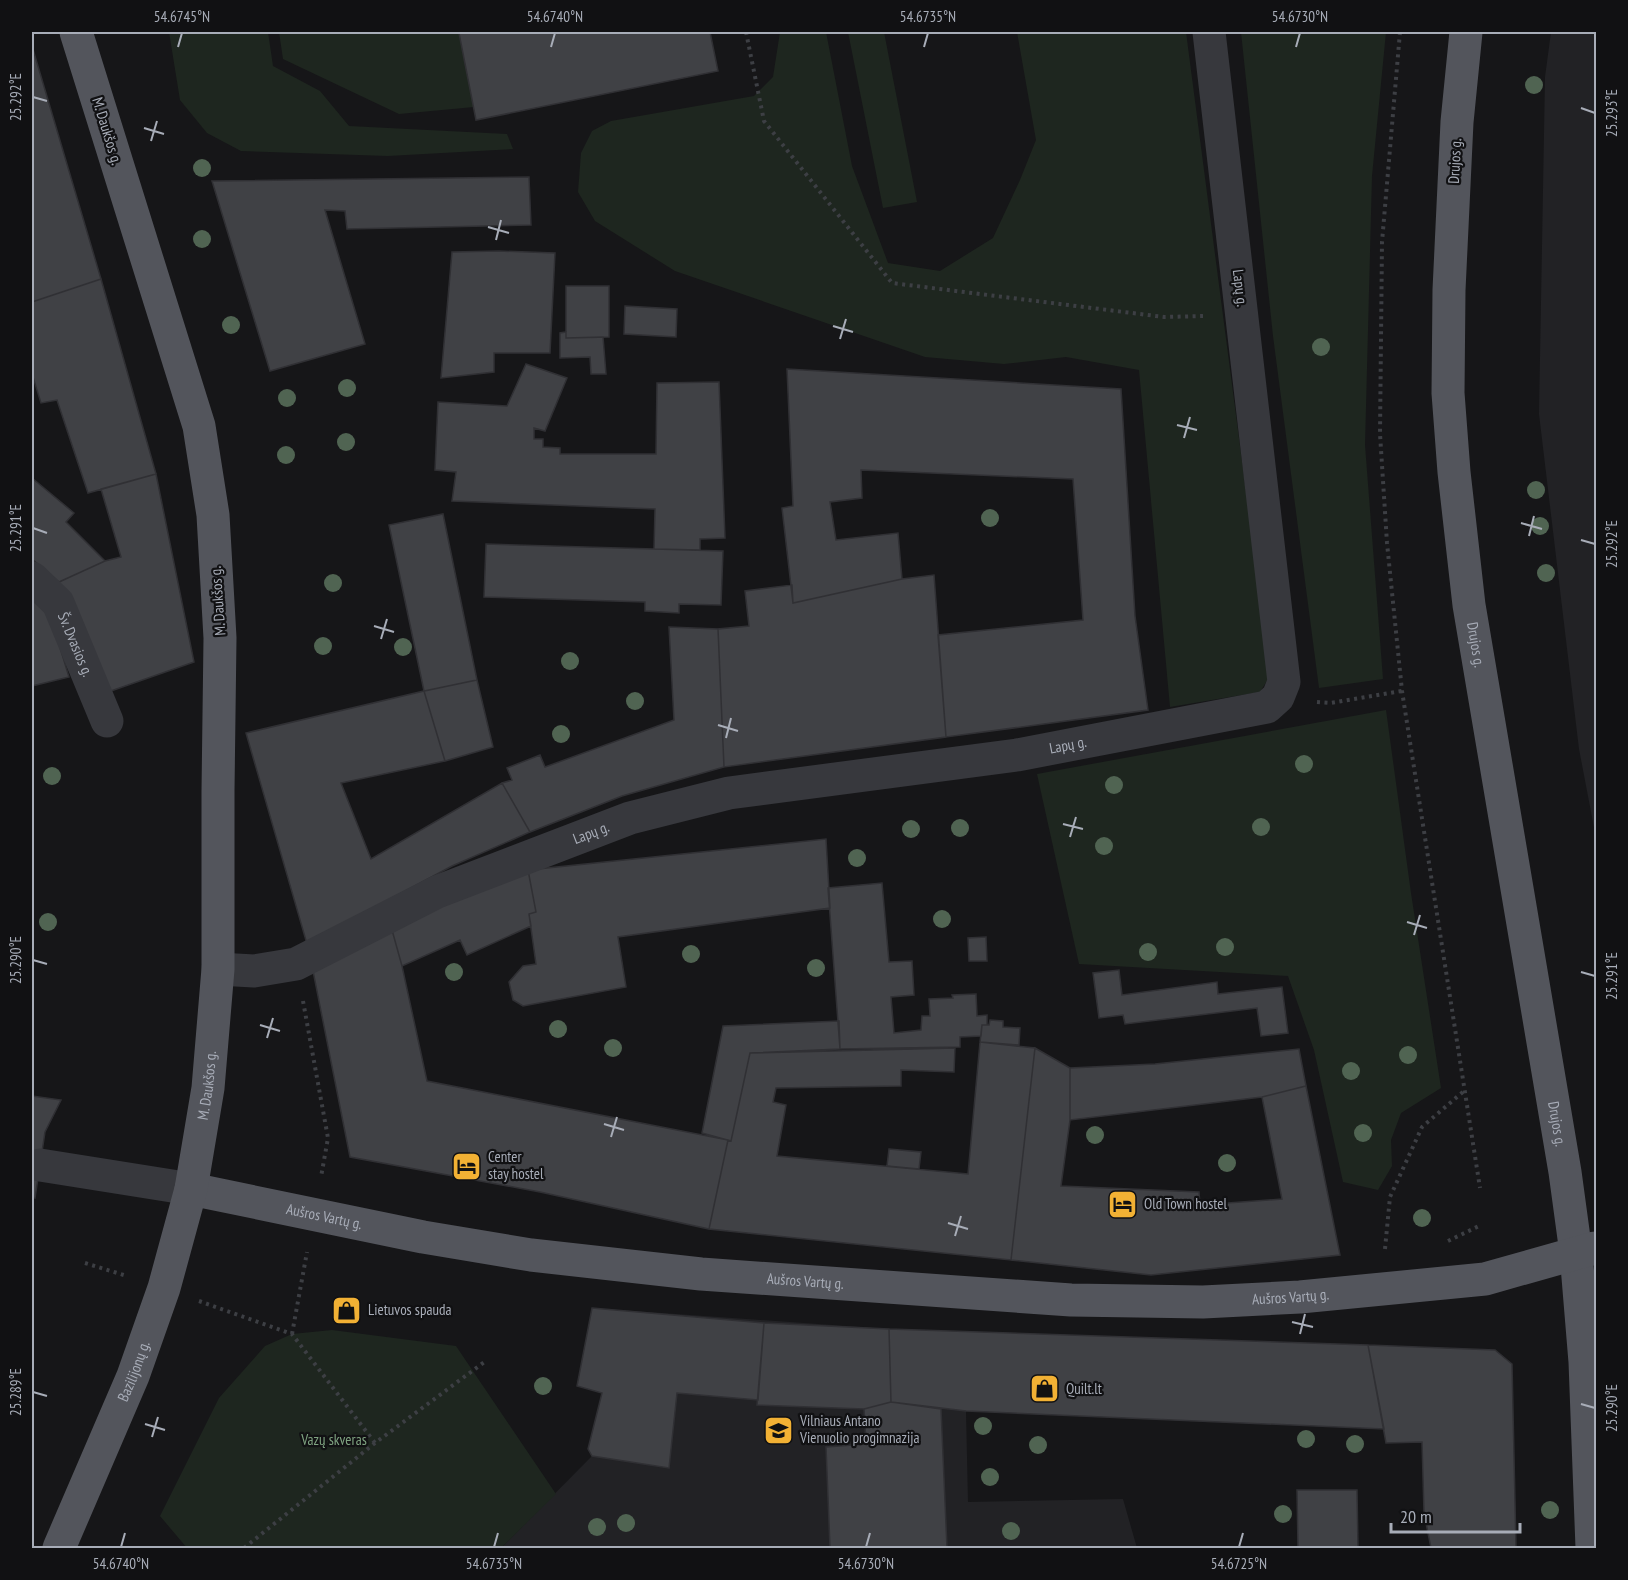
<svg xmlns="http://www.w3.org/2000/svg" width="1628" height="1580" font-family="'PT Sans Narrow',sans-serif">
  <style>
    .built { fill: #222225 }
    .green { fill: #1e261f }
    .building { fill: #404145; stroke: #303034; stroke-width: 1.5 }
    .lines { fill: none; stroke-linecap: round; stroke-linejoin: round }
    .path { stroke: #3d3f44; stroke-width: 4; stroke-dasharray: 3 4.5; stroke-linecap: butt }
    .minor { stroke: #37383d; stroke-width: 33 }
    .major { stroke: #53555c; stroke-width: 33 }
    .tree { fill: #506452 }
    .ticks { fill: none; stroke: #a8adb8; stroke-width: 2 }
    .labels { text-anchor: middle; stroke-width: 4.5; stroke-linejoin: round; paint-order: stroke }
    .street-label { font-size: 15px; fill: #a8adb8; stroke: #111113 }
    .poi-label { font-size: 15px; fill: #a8adb8; stroke: #111113; text-anchor: start }
    .park-label { font-size: 15px; fill: #7fa381; stroke: #111113 }
    .neatline { fill: none; stroke: #a8adb8; stroke-width: 2 }
    .ticks-label { font-size: 15px; text-anchor: middle; fill: #a8adb8 }
  </style>
  <rect width="100%" height="100%" fill="#161618"/>
  <!-- built -->
  <path class="built" d="M 1551,32 L 1596,32 L 1596,838 L 1579,749 L 1539,414 L 1545,77 Z
    M 592,1308 L 889,1329 L 891,1401 L 966,1411 L 968,1502 L 1123,1499 L 1137,1548 L 501,1548 L 592,1456 L 588,1449 L 602,1393 L 577,1386 Z"/>
  <!-- green -->
  <path class="green" d="M 169,32 L 268,32 L 273,66 L 320,91 L 349,126 L 507,134 L 513,149 L 388,156 L 241,151 L 207,133 L 180,100 Z
    M 279,32 L 464,32 L 459,33 L 474,107 L 399,114 L 283,59 Z
    M 780,32 L 826,32 L 852,166 L 888,263 L 940,271 L 993,238 L 1020,180 L 1036,140 L 1017,32 L 1186,32 L 1270,676 L 1260,692 L 1170,707 L 1139,370 L 1066,357 L 1004,364 L 925,357 L 675,271 L 595,221 L 578,192 L 581,153 L 592,131 L 611,121 L 754,96 L 773,77 Z
    M 848,32 L 884,32 L 917,202 L 883,208 Z
    M 1241,32 L 1386,32 L 1372,176 L 1365,445 L 1383,679 L 1319,688 L 1273,336 Z
    M 1386,710 L 1411,893 L 1441,1088 L 1401,1113 L 1391,1140 L 1392,1166 L 1378,1190 L 1343,1182 L 1314,1050 L 1288,976 L 1079,964 L 1037,774 Z
    M 332,1330 L 456,1346 L 556,1494 L 501,1548 L 187,1548 L 160,1516 L 219,1398 L 265,1346 L 292,1334 Z"/>
  <!-- building -->
  <path class="building" d="M 464,32 L 710,32 L 718,71 L 476,120 L 459,33 Z
    M 32,46 L 101,279 L 32,302 Z
    M 529,177 L 531,225 L 347,229 L 345,211 L 325,210 L 365,344 L 270,371 L 212,181 Z
    M 499,251 L 555,253 L 550,353 L 494,353 L 494,372 L 441,378 L 452,252 Z
    M 101,279 L 156,474 L 88,493 L 57,400 L 41,403 L 32,374 L 32,302 Z
    M 566,286 L 609,286 L 609,337 L 566,338 Z
    M 625,306 L 677,309 L 676,337 L 624,334 Z
    M 566,332 L 566,338 L 603,337 L 606,374 L 591,374 L 590,357 L 560,358 L 560,333 Z
    M 526,364 L 567,378 L 545,431 L 534,428 L 534,439 L 543,439 L 543,447 L 560,448 L 560,454 L 656,454 L 657,383 L 719,382 L 725,538 L 700,539 L 700,550 L 654,549 L 655,509 L 452,501 L 456,472 L 435,470 L 438,402 L 507,406 Z
    M 787,369 L 1121,389 L 1135,616 L 1148,710 L 946,737 L 938,635 L 1083,620 L 1073,479 L 861,470 L 862,498 L 830,502 L 836,540 L 898,533 L 902,579 L 793,603 L 782,508 L 793,506 Z
    M 156,474 L 194,662 L 108,692 L 59,582 L 105,561 L 121,557 L 101,489 Z
    M 32,478 L 74,513 L 66,522 L 105,561 L 59,582 L 32,559 Z
    M 443,514 L 477,680 L 424,691 L 389,525 Z
    M 486,544 L 723,551 L 721,605 L 679,604 L 679,613 L 645,611 L 645,602 L 484,597 Z
    M 934,575 L 946,737 L 724,767 L 718,629 L 749,626 L 745,591 L 792,585 L 793,603 L 902,579 Z
    M 32,596 L 48,608 L 69,677 L 32,686 Z
    M 669,627 L 718,629 L 724,767 L 622,796 L 530,832 L 502,783 L 512,780 L 507,768 L 540,755 L 545,767 L 674,720 Z
    M 477,680 L 493,747 L 445,761 L 424,691 Z
    M 424,691 L 445,761 L 341,783 L 371,859 L 502,783 L 530,832 L 452,866 L 307,944 L 246,733 Z
    M 826,839 L 830,908 L 618,937 L 626,987 L 523,1006 L 513,1000 L 509,982 L 523,966 L 536,964 L 529,914 L 536,912 L 528,870 Z
    M 528,870 L 536,912 L 529,914 L 531,926 L 467,955 L 460,940 L 402,966 L 392,930 L 491,882 Z
    M 882,883 L 889,962 L 912,961 L 914,995 L 891,997 L 894,1033 L 921,1030 L 922,1016 L 930,1016 L 929,999 L 953,998 L 952,995 L 976,994 L 977,1016 L 987,1015 L 987,1025 L 982,1025 L 981,1036 L 960,1037 L 960,1047 L 840,1049 L 828,888 Z
    M 392,930 L 402,966 L 427,1081 L 728,1140 L 709,1229 L 540,1192 L 350,1157 L 313,971 Z
    M 986,937 L 987,961 L 969,961 L 968,938 Z
    M 1119,970 L 1122,995 L 1217,982 L 1218,994 L 1282,987 L 1288,1033 L 1261,1036 L 1257,1008 L 1125,1024 L 1123,1015 L 1099,1018 L 1093,973 Z
    M 990,1020 L 1003,1021 L 1003,1027 L 1020,1028 L 1019,1045 L 980,1042 L 982,1025 L 989,1025 Z
    M 839,1021 L 840,1049 L 750,1053 L 731,1141 L 702,1133 L 723,1026 Z
    M 980,1042 L 1035,1048 L 1011,1260 L 709,1229 L 728,1140 L 731,1141 L 750,1053 L 955,1048 L 954,1072 L 901,1070 L 901,1086 L 776,1088 L 773,1102 L 786,1105 L 777,1156 L 968,1174 Z
    M 1035,1048 L 1070,1068 L 1070,1120 L 1061,1186 L 1199,1192 L 1200,1205 L 1282,1199 L 1262,1097 L 1306,1086 L 1340,1255 L 1151,1275 L 1011,1260 Z
    M 1299,1049 L 1306,1086 L 1262,1097 L 1070,1120 L 1070,1068 L 1155,1064 Z
    M 32,1096 L 61,1100 L 45,1132 L 35,1198 L 32,1197 Z
    M 889,1149 L 921,1152 L 919,1169 L 887,1166 Z
    M335 1310a12 12 0 1 1 24 0a12 12 0 1 1-24 0Z
    M 592,1308 L 764,1323 L 758,1400 L 677,1393 L 669,1468 L 592,1456 L 588,1449 L 602,1393 L 577,1386 Z
    M 764,1323 L 889,1329 L 891,1402 L 864,1409 L 757,1405 Z
    M 889,1329 L 1368,1345 L 1384,1429 L 966,1411 L 891,1402 Z
    M 1368,1345 L 1495,1350 L 1512,1364 L 1516,1548 L 1431,1548 L 1424,1513 L 1422,1442 L 1386,1443 Z
    M 891,1402 L 941,1409 L 947,1548 L 830,1548 L 826,1447 L 866,1444 L 864,1409 Z
    M 1297,1490 L 1357,1490 L 1358,1548 L 1298,1548 Z"/>
  <g class="lines">
    <!-- path -->
    <path class="path" d="M 746,32 L 764,121 L 892,283 L 1164,317 L 1203,316
      M 1400,32 L 1382,242 L 1380,434 L 1387,543 L 1402,691 L 1480,1188
      M 1317,702 L 1330,703 L 1402,691
      M 303,1001 L 328,1138 L 321,1177
      M 1448,1241 L 1481,1225
      M 1385,1249 L 1390,1197 L 1422,1127 L 1464,1091
      M 85,1263 L 127,1276
      M 199,1301 L 292,1334 L 375,1443
      M 292,1334 L 307,1252
      M 244,1548 L 375,1443 L 487,1360"/>
    <!-- minor -->
    <g class="minor">
      <path id="s1" d="M 32,578 L 58,603 L 107,721"/>
      <path id="s2" d="M 218,969 L 254,971 L 296,964 L 437,892 L 630,818 L 729,793 L 1017,755 L 1267,707 L 1278,697 L 1284,682 L 1209,32"/>
      <path d="M 40,1165 L 191,1189"/>
    </g>
    <!-- major -->
    <g class="major">
      <path id="s3" d="M 1466,32 L 1457,122 L 1449,290 L 1448,393 L 1454,472 L 1469,605 L 1565,1172 L 1576,1253 L 1585,1362 L 1592,1548"/>
      <path id="s4" d="M 191,1189 L 423,1237 L 531,1255 L 701,1274 L 1071,1300 L 1203,1302 L 1300,1297 L 1485,1279 L 1595,1248"/>
      <path id="s5" d="M 59,1548 L 133,1376 L 164,1288 L 191,1189 L 208,1088 L 218,969 L 218,791 L 220,638 L 213,515 L 199,426 L 76,32"/>
    </g>
  </g>
  <!-- trees -->
  <g class="tree">
    <circle cx="1534" cy="85" r="9"/>
    <circle cx="202" cy="168" r="9"/>
    <circle cx="202" cy="239" r="9"/>
    <circle cx="231" cy="325" r="9"/>
    <circle cx="1321" cy="347" r="9"/>
    <circle cx="347" cy="388" r="9"/>
    <circle cx="287" cy="398" r="9"/>
    <circle cx="346" cy="442" r="9"/>
    <circle cx="286" cy="455" r="9"/>
    <circle cx="1536" cy="490" r="9"/>
    <circle cx="990" cy="518" r="9"/>
    <circle cx="1540" cy="526" r="9"/>
    <circle cx="1546" cy="573" r="9"/>
    <circle cx="333" cy="583" r="9"/>
    <circle cx="323" cy="646" r="9"/>
    <circle cx="403" cy="647" r="9"/>
    <circle cx="570" cy="661" r="9"/>
    <circle cx="635" cy="701" r="9"/>
    <circle cx="561" cy="734" r="9"/>
    <circle cx="1304" cy="764" r="9"/>
    <circle cx="52" cy="776" r="9"/>
    <circle cx="1114" cy="785" r="9"/>
    <circle cx="1261" cy="827" r="9"/>
    <circle cx="960" cy="828" r="9"/>
    <circle cx="911" cy="829" r="9"/>
    <circle cx="1104" cy="846" r="9"/>
    <circle cx="857" cy="858" r="9"/>
    <circle cx="942" cy="919" r="9"/>
    <circle cx="48" cy="922" r="9"/>
    <circle cx="1225" cy="947" r="9"/>
    <circle cx="1148" cy="952" r="9"/>
    <circle cx="691" cy="954" r="9"/>
    <circle cx="816" cy="968" r="9"/>
    <circle cx="454" cy="972" r="9"/>
    <circle cx="558" cy="1029" r="9"/>
    <circle cx="613" cy="1048" r="9"/>
    <circle cx="1408" cy="1055" r="9"/>
    <circle cx="1351" cy="1071" r="9"/>
    <circle cx="1363" cy="1133" r="9"/>
    <circle cx="1095" cy="1135" r="9"/>
    <circle cx="1227" cy="1163" r="9"/>
    <circle cx="1422" cy="1218" r="9"/>
    <circle cx="543" cy="1386" r="9"/>
    <circle cx="983" cy="1426" r="9"/>
    <circle cx="1306" cy="1439" r="9"/>
    <circle cx="1355" cy="1444" r="9"/>
    <circle cx="1038" cy="1445" r="9"/>
    <circle cx="990" cy="1477" r="9"/>
    <circle cx="1550" cy="1510" r="9"/>
    <circle cx="1283" cy="1514" r="9"/>
    <circle cx="626" cy="1523" r="9"/>
    <circle cx="597" cy="1527" r="9"/>
    <circle cx="1011" cy="1531" r="9"/>
  </g>
  <!-- ticks -->
  <path class="ticks" d="M 178,47 L 182,33M 551,47 L 555,33M 924,47 L 928,33M 1296,47 L 1300,33M 33,97 L 47,101M 1581,108 L 1595,113M 144,128 L 164,134M 151,141 L 157,121M 488,227 L 509,233M 496,240 L 501,220M 833,326 L 853,332M 840,339 L 846,319M 1177,425 L 1197,430M 1184,438 L 1190,417M 1521,523 L 1542,529M 33,528 L 47,533M 1529,536 L 1534,516M 1581,540 L 1595,544M 374,626 L 394,632M 381,639 L 387,619M 718,725 L 738,731M 726,738 L 731,718M 1063,824 L 1083,829M 1070,837 L 1076,817M 1407,922 L 1427,928M 1414,935 L 1420,915M 33,960 L 47,964M 1581,972 L 1595,976M 260,1025 L 280,1031M 267,1038 L 273,1018M 604,1124 L 624,1130M 611,1137 L 617,1117M 948,1223 L 968,1229M 955,1236 L 961,1216M 1292,1322 L 1313,1327M 1300,1334 L 1305,1314M 33,1392 L 47,1396M 1581,1404 L 1595,1408M 145,1424 L 165,1430M 152,1437 L 158,1417M 121,1547 L 125,1533M 494,1547 L 498,1533M 866,1547 L 870,1533M 1239,1547 L 1243,1533"/>
  <!-- icons -->
  <defs>
    <symbol id="hotel-square" viewBox="-11 -11 22 22"><rect x="-9" y="-9" width="18" height="18" rx="4" fill="#f2b134" stroke="#111113"/><path d="M-6-4.5h1.5V1H6V5H4.5V3h-9V5H-6ZM-4 0a1.8 1.8 0 1 1 3.6 0ZM.5 0V-2.5h3Q6-2.5 6 0Z" fill="#111"/></symbol>
    <symbol id="shop-square" viewBox="-11 -11 22 22"><rect x="-9" y="-9" width="18" height="18" rx="4" fill="#f2b134" stroke="#111113"/><path d="M-5-2.5h2.3a2.7 3.5 0 0 1 5.4 0H5L5.5 6h-11ZM-1.5-2.5h3a1.5 2.3 0 0 0-3 0Z" fill="#111"/></symbol>
    <symbol id="school-square" viewBox="-11 -11 22 22"><rect x="-9" y="-9" width="18" height="18" rx="4" fill="#f2b134" stroke="#111113"/><path d="M0-5L7-2L0 1L-7-2ZM-4 1L0 2.5L4 1V4Q0 6-4 4Z" fill="#111"/></symbol>
  </defs>
  <g fill-rule="evenodd">
    <use href="#hotel-square" x="450" y="1150" width="33" height="33"/>
    <use href="#hotel-square" x="1106" y="1188" width="33" height="33"/>
    <use href="#shop-square" x="330" y="1294" width="33" height="33"/>
    <use href="#shop-square" x="1028" y="1372" width="33" height="33"/>
    <use href="#school-square" x="762" y="1414" width="33" height="33"/>
  </g>
  <g class="labels">
    <!-- street labels -->
    <g class="street-label">
      <text transform="translate(107 131) rotate(73)" y="5">M. Daukšos g.</text>
      <text transform="translate(1455 161) rotate(-87)" y="5">Drujos g.</text>
      <text transform="translate(1240 288) rotate(83)" y="5">Lapų g.</text>
      <text transform="translate(218 601) rotate(-94)" y="5">M. Daukšos g.</text>
      <text dy="5" stroke="none"><textPath href="#s1" startOffset="81">Šv. Dvasios g.</textPath></text>
      <text dy="5" stroke="none"><textPath href="#s3" startOffset="615">Drujos g.</textPath></text>
      <text dy="5" stroke="none"><textPath href="#s2" startOffset="888">Lapų g.</textPath></text>
      <text dy="5" stroke="none"><textPath href="#s2" startOffset="402">Lapų g.</textPath></text>
      <text dy="5" stroke="none"><textPath href="#s5" startOffset="488">M. Daukšos g.</textPath></text>
      <text dy="5" stroke="none"><textPath href="#s3" startOffset="1101">Drujos g.</textPath></text>
      <text dy="5" stroke="none"><textPath href="#s4" startOffset="136">Aušros Vartų g.</textPath></text>
      <text dy="5" stroke="none"><textPath href="#s4" startOffset="622">Aušros Vartų g.</textPath></text>
      <text dy="5" stroke="none"><textPath href="#s4" startOffset="1108">Aušros Vartų g.</textPath></text>
      <text dy="5" stroke="none"><textPath href="#s5" startOffset="192">Bazilijonų g.</textPath></text>
    </g>
    <!-- poi labels -->
    <g class="poi-label">
      <text x="488" y="1162">Center<tspan x="488" dy="17">stay hostel</tspan></text>
      <text x="1144" y="1209">Old Town hostel</text>
      <text x="368" y="1315">Lietuvos spauda</text>
      <text x="1066" y="1394">Quilt.lt</text>
      <text x="800" y="1426">Vilniaus Antano<tspan x="800" dy="17">Vienuolio progimnazija</tspan></text>
    </g>
    <!-- park labels -->
    <g class="park-label">
      <text x="334" y="1445">Vazų skveras</text>
    </g>
  </g>
  <!-- border -->
  <rect width="1628" height="1580" fill="none" stroke="#111113" stroke-width="66"/>
  <!-- scale -->
  <path d="M1391 1523v9h129v-9" fill="none" stroke="#a8adb8" stroke-width="3"/>
  <text x="1400" y="1523" font-size="18" fill="#a8adb8" stroke="#111113" stroke-width="4.5" paint-order="stroke">20 m</text>
  <rect x="33" y="33" width="1562" height="1514" class="neatline"/>
  <g class="ticks-label">
    <text x="182" y="22">54.6745°N</text>
    <text x="555" y="22">54.6740°N</text>
    <text x="928" y="22">54.6735°N</text>
    <text x="1300" y="22">54.6730°N</text>
    <text transform="translate(16 97) rotate(-90)" y="5">25.292°E</text>
    <text transform="translate(1612 113) rotate(-90)" y="5">25.293°E</text>
    <text transform="translate(16 528) rotate(-90)" y="5">25.291°E</text>
    <text transform="translate(1612 544) rotate(-90)" y="5">25.292°E</text>
    <text transform="translate(16 960) rotate(-90)" y="5">25.290°E</text>
    <text transform="translate(1612 976) rotate(-90)" y="5">25.291°E</text>
    <text transform="translate(16 1392) rotate(-90)" y="5">25.289°E</text>
    <text transform="translate(1612 1408) rotate(-90)" y="5">25.290°E</text>
    <text x="121" y="1569">54.6740°N</text>
    <text x="494" y="1569">54.6735°N</text>
    <text x="866" y="1569">54.6730°N</text>
    <text x="1239" y="1569">54.6725°N</text>
  </g>
</svg>
